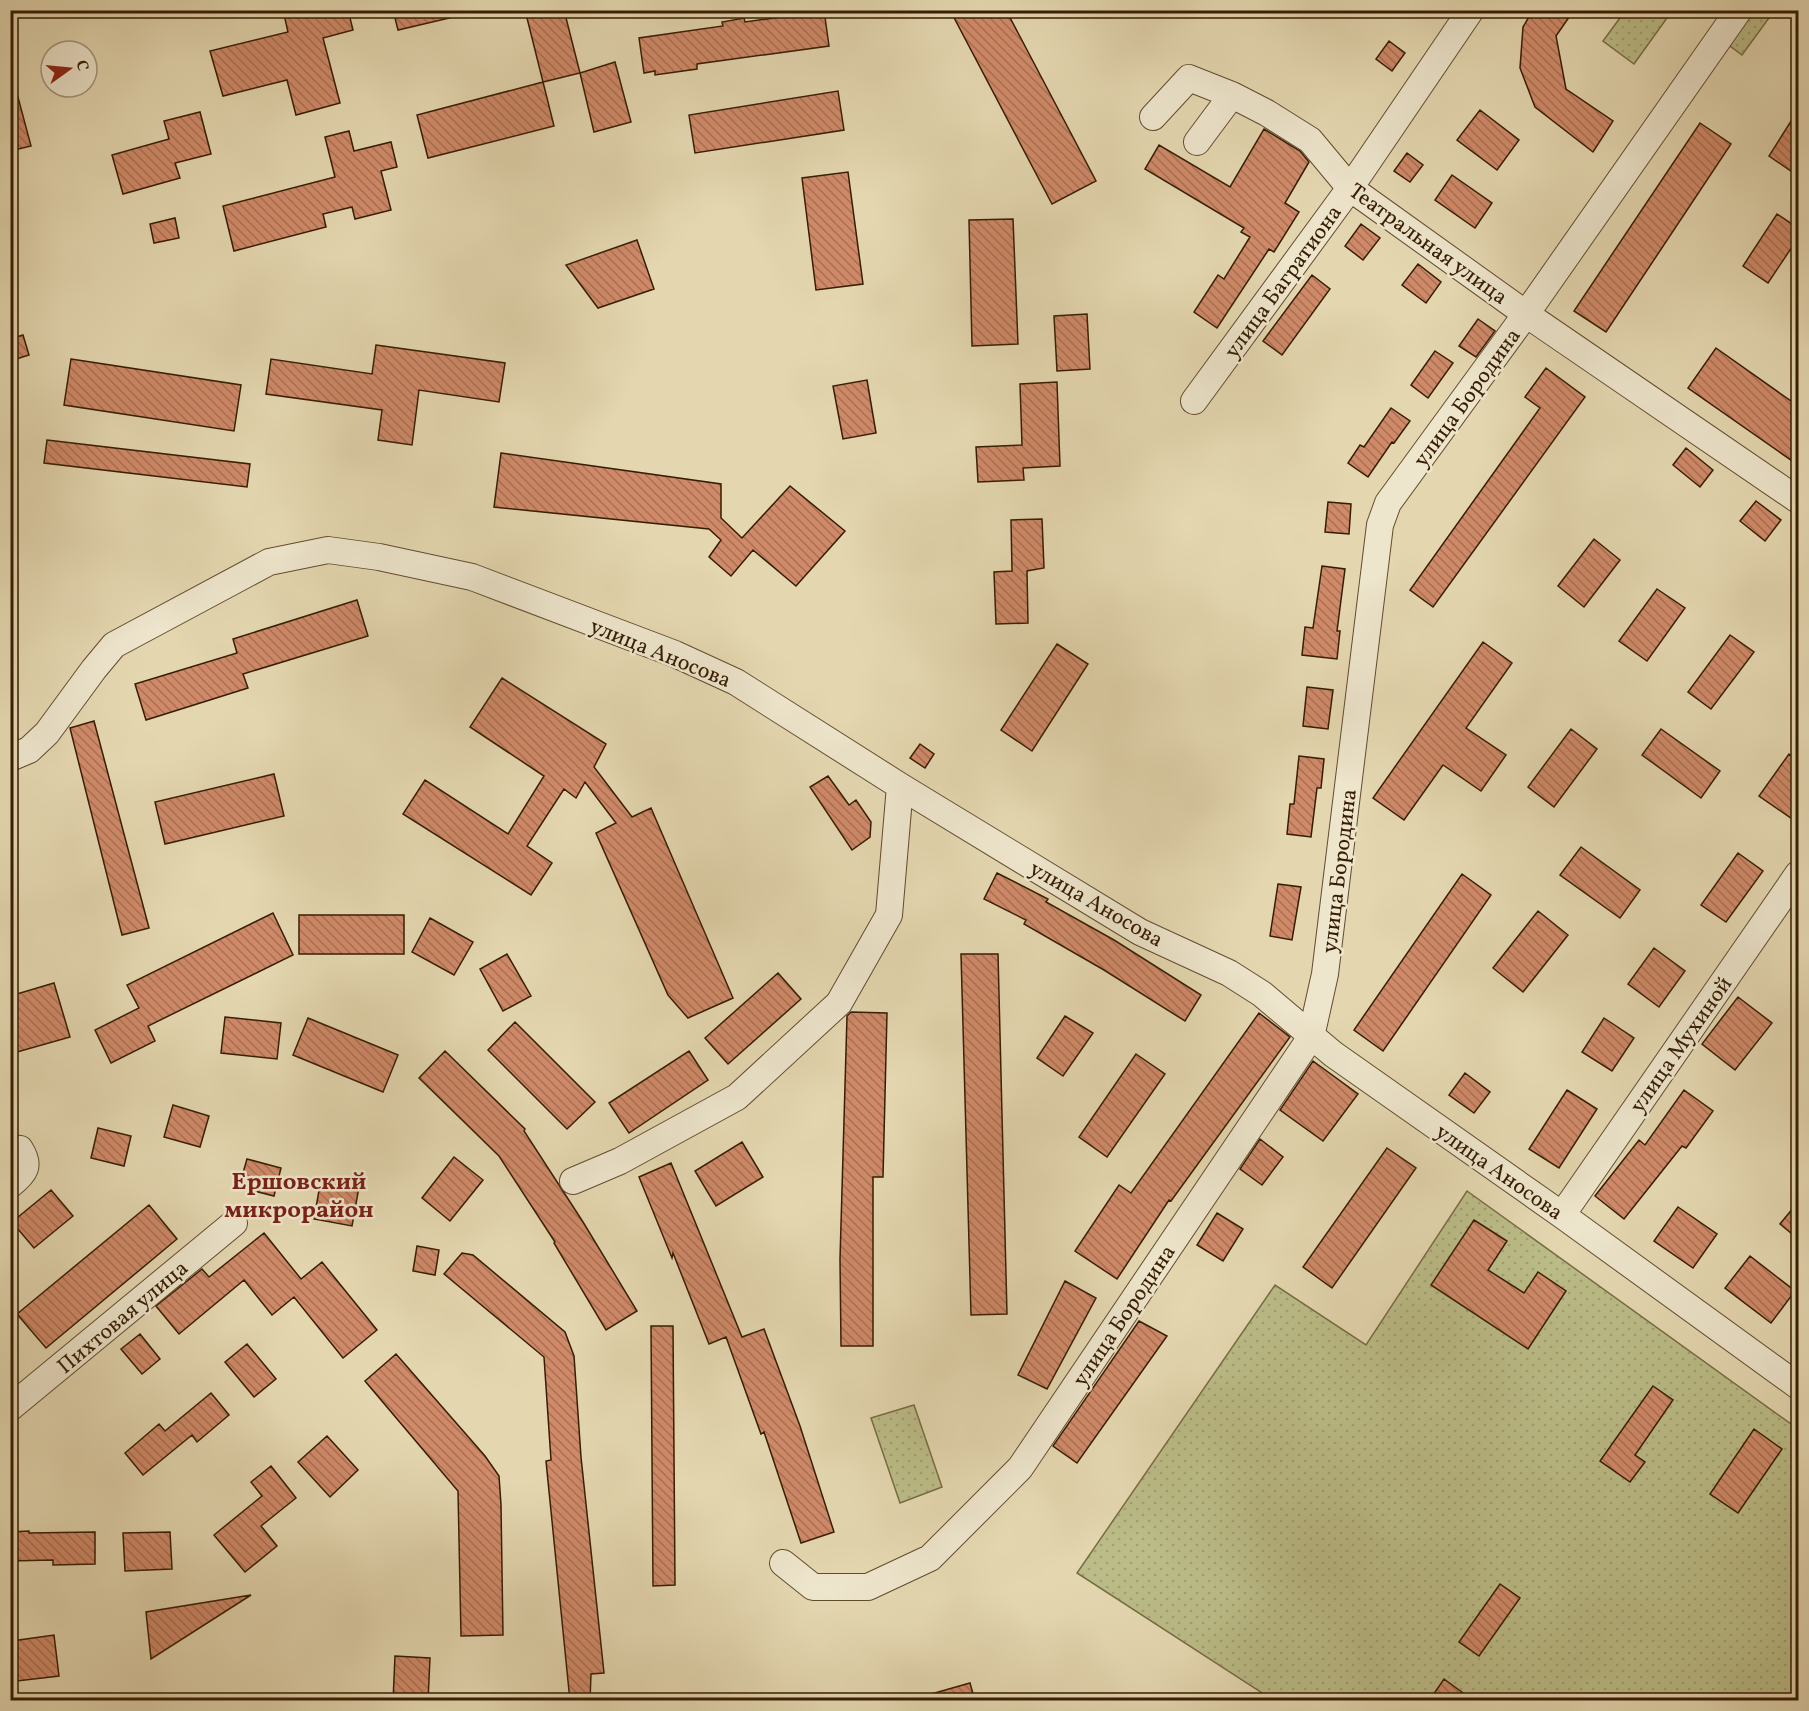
<svg xmlns="http://www.w3.org/2000/svg" width="1809" height="1711" font-family="Vollkorn,serif">
  <style>
    .park { fill: url(#park-dots); stroke: #786c44; stroke-width: 1.5 }
    .building { fill: url(#building-back-hatch); stroke: #361d02; stroke-width: 1.5 }
    .lines { fill: none; stroke-linecap: round; stroke-linejoin: round }
    .minor-casing { stroke: #624c2e; stroke-width: 28 }
    .minor { stroke: #ede5cc; stroke-width: 26 }
    .labels { text-anchor: middle; stroke-width: 5; stroke-linejoin: round; paint-order: stroke }
    .street-label { font-size: 22px; fill: #361d02; stroke: #ede5cc }
    .neighbourhood-label { font-size: 24px; font-weight: bold; fill: #7a1f14; stroke: #ede5cc }
  </style>
  <defs>
    <pattern id="park-dots" width="8" height="8" patternUnits="userSpaceOnUse" patternTransform="scale(1.5)"><rect width="8" height="8" fill="#bbbc87"/><path d="M2 2h.1M6 6h.1" fill="none" stroke="#a1a173" stroke-width="1.8" stroke-linecap="round"/></pattern>
    <pattern id="building-back-hatch" width="6" height="6" patternUnits="userSpaceOnUse" patternTransform="scale(1.5)"><rect width="6" height="6" fill="#d08a69"/><path d="M-1 5l2 2M0 0l6 6M5-1l2 2" fill="none" stroke="#aa7054"/></pattern>
  </defs>
  <rect width="100%" height="100%" fill="#e4d7b0"/>
  <filter id="stains"><feTurbulence type="fractalNoise" baseFrequency=".00333" numOctaves="4"/><feColorMatrix values="0 0 0 0 .2 0 0 0 0 .09 0 0 0 0 .02 0 0 0 .5 -.17"/></filter>
  <radialGradient id="worn" r=".72"><stop offset=".6" stop-color="#630" stop-opacity="0"/><stop offset="1" stop-color="#630" stop-opacity=".3"/></radialGradient>
  <!-- park -->
  <path class="park" d="M 1625,11 L 1672,11 L 1634,64 L 1603,41 Z
    M 1743,11 L 1774,11 L 1742,55 L 1722,40 Z
    M 1467,1191 L 1798,1429 L 1798,1700 L 1273,1700 L 1077,1573 L 1275,1285 L 1366,1345 Z
    M 914,1405 L 942,1487 L 900,1503 L 871,1418 Z"/>
  <!-- building -->
  <path class="building" d="M 283,10 L 348,10 L 353,30 L 323,38 L 340,103 L 296,115 L 287,80 L 223,96 L 210,51 L 288,32 Z
    M 393,10 L 457,10 L 458,16 L 398,30 Z
    M 525,10 L 564,10 L 580,73 L 543,82 Z
    M 796,10 L 803,10 L 804,13 L 824,10 L 829,46 L 697,64 L 697,69 L 655,75 L 655,71 L 644,73 L 639,38 L 723,26 L 722,22 L 744,18 L 745,22 L 781,17 L 781,13 Z
    M 950,10 L 1006,10 L 1096,181 L 1052,204 Z
    M 1533,10 L 1574,10 L 1556,36 L 1566,89 L 1613,121 L 1593,152 L 1535,107 L 1520,68 L 1523,27 Z
    M 1389,41 L 1405,53 L 1392,71 L 1376,59 Z
    M 615,62 L 631,122 L 594,132 L 580,73 Z
    M 543,82 L 554,126 L 428,158 L 417,115 Z
    M 15,86 L 31,146 L 10,151 L 10,87 Z
    M 838,91 L 844,130 L 695,153 L 689,115 Z
    M 1480,110 L 1519,140 L 1497,170 L 1457,140 Z
    M 1798,110 L 1798,176 L 1769,156 Z
    M 200,112 L 211,154 L 175,163 L 180,178 L 123,194 L 112,155 L 169,139 L 164,121 Z
    M 1700,123 L 1731,144 L 1606,332 L 1574,311 Z
    M 1264,129 L 1300,151 L 1309,162 L 1285,203 L 1299,212 L 1274,252 L 1269,249 L 1217,328 L 1194,312 L 1218,275 L 1224,279 L 1250,237 L 1241,232 L 1244,228 L 1145,169 L 1159,145 L 1230,187 Z
    M 349,131 L 354,151 L 391,142 L 397,167 L 381,171 L 391,210 L 355,219 L 352,207 L 323,214 L 326,227 L 234,251 L 223,206 L 335,177 L 325,137 Z
    M 1407,153 L 1423,165 L 1410,182 L 1394,171 Z
    M 848,172 L 863,284 L 816,290 L 802,178 Z
    M 1452,175 L 1492,203 L 1475,228 L 1435,200 Z
    M 1777,214 L 1798,228 L 1798,238 L 1768,283 L 1743,266 Z
    M 175,218 L 179,238 L 154,243 L 150,224 Z
    M 1013,219 L 1018,344 L 972,346 L 969,220 Z
    M 1361,224 L 1380,238 L 1363,260 L 1345,246 Z
    M 637,240 L 654,289 L 598,308 L 566,265 Z
    M 1418,264 L 1441,282 L 1426,303 L 1402,285 Z
    M 1312,275 L 1330,289 L 1282,355 L 1263,341 Z
    M 1087,314 L 1090,369 L 1057,371 L 1054,316 Z
    M 1478,319 L 1495,331 L 1476,357 L 1459,346 Z
    M 23,335 L 29,355 L 10,361 L 10,339 Z
    M 376,345 L 505,363 L 499,402 L 419,390 L 412,445 L 378,440 L 382,410 L 266,394 L 271,359 L 372,374 Z
    M 1716,348 L 1798,406 L 1798,465 L 1688,388 Z
    M 1435,351 L 1453,363 L 1428,398 L 1411,385 Z
    M 71,359 L 241,385 L 234,431 L 64,405 Z
    M 1546,368 L 1585,397 L 1433,607 L 1410,590 L 1540,408 L 1525,397 Z
    M 867,380 L 876,433 L 843,439 L 833,386 Z
    M 1057,382 L 1060,466 L 1023,468 L 1024,480 L 978,482 L 976,447 L 1022,445 L 1020,384 Z
    M 1391,408 L 1410,421 L 1394,443 L 1392,442 L 1368,477 L 1348,463 L 1360,445 L 1364,447 Z
    M 47,440 L 250,464 L 247,487 L 44,463 Z
    M 1686,448 L 1713,470 L 1700,487 L 1673,465 Z
    M 501,453 L 721,484 L 721,518 L 742,538 L 790,486 L 845,531 L 796,586 L 753,550 L 731,576 L 709,557 L 721,540 L 709,529 L 494,507 Z
    M 1756,501 L 1781,520 L 1765,541 L 1740,521 Z
    M 1328,502 L 1351,504 L 1349,534 L 1325,532 Z
    M 1042,519 L 1044,568 L 1027,571 L 1028,623 L 996,624 L 994,572 L 1012,571 L 1011,520 Z
    M 1594,539 L 1620,560 L 1584,607 L 1558,586 Z
    M 1322,566 L 1345,569 L 1337,631 L 1340,631 L 1337,659 L 1302,655 L 1305,627 L 1313,628 Z
    M 1657,589 L 1685,608 L 1647,661 L 1619,641 Z
    M 357,600 L 368,636 L 243,674 L 248,688 L 146,720 L 135,684 L 237,653 L 233,639 Z
    M 1730,635 L 1754,652 L 1711,709 L 1688,692 Z
    M 1483,642 L 1512,663 L 1466,728 L 1506,755 L 1481,791 L 1443,765 L 1404,820 L 1373,798 Z
    M 1057,644 L 1088,664 L 1032,751 L 1001,730 Z
    M 502,678 L 606,744 L 594,767 L 632,817 L 651,808 L 733,998 L 688,1018 L 668,995 L 596,833 L 616,823 L 585,782 L 576,798 L 564,789 L 527,846 L 552,863 L 531,895 L 403,814 L 425,780 L 508,834 L 544,776 L 470,727 Z
    M 1307,687 L 1333,690 L 1328,729 L 1303,726 Z
    M 94,721 L 149,928 L 122,935 L 70,728 Z
    M 1571,729 L 1597,749 L 1554,807 L 1528,787 Z
    M 1661,729 L 1720,771 L 1701,798 L 1642,755 Z
    M 920,744 L 934,754 L 925,768 L 910,758 Z
    M 1789,754 L 1798,761 L 1798,823 L 1759,796 Z
    M 1299,756 L 1324,759 L 1321,788 L 1317,788 L 1311,837 L 1287,834 L 1290,804 L 1294,804 Z
    M 274,774 L 284,816 L 165,844 L 155,802 Z
    M 828,776 L 849,805 L 856,800 L 871,822 L 870,837 L 852,850 L 810,787 Z
    M 1581,847 L 1640,890 L 1620,918 L 1560,875 Z
    M 1738,853 L 1763,871 L 1726,922 L 1701,905 Z
    M 997,873 L 1048,899 L 1046,902 L 1114,940 L 1201,995 L 1185,1021 L 1104,970 L 1024,924 L 1026,920 L 984,899 Z
    M 1462,874 L 1491,895 L 1383,1051 L 1354,1030 Z
    M 1278,884 L 1301,887 L 1292,940 L 1270,936 Z
    M 1538,911 L 1568,935 L 1523,992 L 1493,968 Z
    M 273,913 L 293,955 L 148,1026 L 155,1041 L 111,1063 L 95,1030 L 139,1008 L 127,985 Z
    M 299,915 L 404,915 L 404,954 L 299,954 Z
    M 430,918 L 473,942 L 454,975 L 412,952 Z
    M 1654,948 L 1685,971 L 1659,1007 L 1628,984 Z
    M 507,954 L 531,996 L 503,1011 L 480,969 Z
    M 961,954 L 998,954 L 1007,1314 L 971,1315 Z
    M 778,973 L 801,999 L 728,1064 L 705,1038 Z
    M 54,983 L 70,1037 L 10,1054 L 10,996 Z
    M 1738,997 L 1772,1023 L 1735,1070 L 1702,1044 Z
    M 851,1012 L 887,1013 L 883,1177 L 873,1177 L 873,1346 L 841,1346 L 840,1259 L 847,1016 Z
    M 1259,1013 L 1290,1037 L 1171,1201 L 1169,1200 L 1117,1279 L 1075,1251 L 1119,1185 L 1131,1193 Z
    M 1065,1016 L 1093,1033 L 1063,1076 L 1037,1058 Z
    M 225,1017 L 281,1023 L 277,1059 L 221,1053 Z
    M 308,1018 L 398,1055 L 383,1092 L 293,1055 Z
    M 1604,1018 L 1634,1038 L 1612,1071 L 1582,1052 Z
    M 515,1022 L 595,1102 L 567,1129 L 488,1050 Z
    M 445,1051 L 525,1129 L 524,1131 L 583,1222 L 637,1311 L 606,1330 L 554,1243 L 555,1242 L 499,1156 L 419,1078 Z
    M 689,1051 L 708,1080 L 629,1133 L 609,1103 Z
    M 1136,1054 L 1165,1074 L 1107,1157 L 1079,1137 Z
    M 1313,1061 L 1358,1094 L 1323,1141 L 1280,1110 Z
    M 1465,1073 L 1490,1092 L 1474,1113 L 1449,1095 Z
    M 1567,1090 L 1597,1109 L 1559,1168 L 1529,1149 Z
    M 1684,1090 L 1713,1111 L 1686,1148 L 1682,1146 L 1624,1219 L 1595,1196 L 1639,1140 L 1645,1145 Z
    M 173,1105 L 209,1116 L 200,1147 L 164,1137 Z
    M 98,1128 L 131,1136 L 124,1166 L 91,1158 Z
    M 1260,1139 L 1283,1157 L 1262,1185 L 1240,1169 Z
    M 742,1142 L 763,1177 L 716,1206 L 695,1171 Z
    M 1387,1148 L 1416,1168 L 1332,1288 L 1303,1267 Z
    M 454,1157 L 483,1180 L 450,1221 L 422,1198 Z
    M 247,1159 L 281,1168 L 274,1196 L 239,1187 Z
    M 671,1163 L 742,1337 L 764,1329 L 800,1426 L 834,1532 L 801,1543 L 764,1432 L 761,1434 L 726,1337 L 709,1344 L 673,1253 L 672,1258 L 639,1177 Z
    M 321,1179 L 359,1187 L 352,1226 L 314,1219 Z
    M 51,1190 L 73,1216 L 34,1248 L 12,1222 Z
    M 1798,1202 L 1798,1239 L 1780,1224 Z
    M 149,1205 L 177,1239 L 46,1348 L 17,1314 Z
    M 1678,1207 L 1717,1234 L 1693,1268 L 1654,1241 Z
    M 1217,1213 L 1243,1229 L 1223,1261 L 1197,1245 Z
    M 1474,1220 L 1507,1241 L 1488,1270 L 1524,1293 L 1538,1272 L 1566,1291 L 1528,1349 L 1431,1285 Z
    M 264,1233 L 301,1279 L 322,1262 L 377,1330 L 343,1358 L 294,1297 L 272,1315 L 244,1280 L 179,1334 L 156,1306 L 202,1269 L 209,1277 Z
    M 417,1246 L 439,1250 L 435,1275 L 413,1271 Z
    M 462,1253 L 473,1255 L 565,1332 L 574,1356 L 581,1457 L 604,1673 L 591,1674 L 590,1701 L 570,1701 L 546,1461 L 551,1460 L 544,1357 L 444,1274 Z
    M 1750,1256 L 1795,1291 L 1771,1323 L 1725,1288 Z
    M 1065,1281 L 1096,1298 L 1047,1389 L 1018,1375 Z
    M 1139,1321 L 1167,1336 L 1077,1463 L 1053,1446 Z
    M 651,1326 L 673,1326 L 675,1585 L 653,1586 Z
    M 140,1334 L 160,1359 L 142,1374 L 121,1349 Z
    M 247,1344 L 276,1379 L 254,1397 L 225,1362 Z
    M 396,1354 L 485,1456 L 499,1476 L 501,1505 L 503,1635 L 461,1636 L 458,1491 L 365,1381 Z
    M 1653,1386 L 1673,1400 L 1635,1455 L 1645,1462 L 1630,1482 L 1600,1461 Z
    M 211,1393 L 229,1415 L 197,1442 L 192,1435 L 143,1475 L 125,1453 L 159,1424 L 165,1431 Z
    M 1754,1429 L 1782,1449 L 1738,1513 L 1710,1494 Z
    M 327,1436 L 358,1470 L 330,1497 L 298,1462 Z
    M 271,1466 L 296,1498 L 261,1526 L 277,1546 L 245,1572 L 214,1535 L 262,1496 L 251,1482 Z
    M 29,1531 L 29,1533 L 95,1532 L 95,1564 L 53,1565 L 53,1560 L 10,1561 L 10,1532 Z
    M 170,1532 L 172,1569 L 125,1571 L 123,1533 Z
    M 1500,1584 L 1520,1598 L 1479,1656 L 1459,1642 Z
    M 251,1595 L 151,1659 L 146,1612 Z
    M 54,1635 L 59,1676 L 17,1681 L 12,1641 Z
    M 395,1656 L 430,1658 L 428,1701 L 393,1701 Z
    M 1444,1679 L 1474,1701 L 1429,1701 Z
    M 970,1683 L 975,1701 L 925,1701 L 924,1696 Z"/>
  <g class="lines">
    <defs>
      <path id="minor" d="M 1153,117 L 1189,78 L 1232,95
        M 1197,142 L 1232,95 L 1267,113 L 1310,140 L 1350,188 L 1526,314 L 1798,500
        M 1194,401 L 1350,188 L 1471,10
        M 10,758 L 29,750 L 47,733 L 94,669 L 114,645 L 269,562 L 328,550 L 379,557 L 472,577 L 675,654 L 736,682 L 900,786 L 1140,932 L 1229,973 L 1262,994 L 1333,1054 L 1562,1215 L 1798,1386
        M 10,1148 L 20,1149 C 31,1166 25,1173 10,1185
        M 573,1181 L 620,1161 L 737,1097 L 839,1003 L 889,915 L 900,786
        M 1562,1215 L 1798,874
        M 10,1408 L 234,1223
        M 783,1563 L 813,1587 L 868,1587 L 930,1558 L 1020,1468 L 1311,1037 L 1325,974 L 1380,525 L 1388,503 L 1526,314 L 1739,10"/>
    </defs>
    <!-- minor casing -->
    <use href="#minor" class="minor-casing"/>
    <!-- minor -->
    <use href="#minor" class="minor"/>
  </g>
  <g class="labels">
    <!-- street labels -->
    <g class="street-label">
      <text transform="translate(1429 243) rotate(36)" y="8">Театральная улица</text>
      <text transform="translate(1282 281) rotate(-54)" y="8">улица Багратиона</text>
      <text transform="translate(1466 397) rotate(-54)" y="8">улица Бородина</text>
      <text transform="translate(661 652) rotate(22)" y="8">улица Аносова</text>
      <text transform="translate(1338 871) rotate(-83)" y="8">улица Бородина</text>
      <text transform="translate(1097 903) rotate(30)" y="8">улица Аносова</text>
      <text transform="translate(1680 1044) rotate(-55)" y="8">улица Мухиной</text>
      <text transform="translate(1500 1171) rotate(35)" y="8">улица Аносова</text>
      <text transform="translate(1123 1315) rotate(-56)" y="8">улица Бородина</text>
      <text transform="translate(122 1316) rotate(-40)" y="8">Пихтовая улица</text>
    </g>
    <!-- neighbourhood labels -->
    <g class="neighbourhood-label">
      <text x="299" y="1189">Ершовский<tspan x="299" dy="28">микрорайон</tspan></text>
    </g>
  </g>
  <!-- margin -->
  <rect width="1809" height="1711" fill="none" stroke="#e4d7b0" stroke-width="36"/>
  <rect x="12" y="12" width="1785" height="1687" fill="none" stroke="#361d02" stroke-width="3"/>
  <rect x="18" y="18" width="1773" height="1675" fill="none" stroke="#361d02" stroke-width="1.5"/>
  <!-- north arrow -->
  <g transform="translate(69 69) rotate(75)"><circle r="28" fill="#ede5cc" stroke="#a4957b" stroke-width="1.5"/>
  <path d="M0-4.5L10 22L0 15L-10 22Z" fill="#8f2418"/>
  <text y="-9" font-size="16" font-weight="bold" text-anchor="middle" fill="#361d02">С</text>
  </g>
  <rect width="100%" height="100%" filter="url(#stains)"/>
  <rect width="100%" height="100%" fill="url(#worn)"/>
</svg>
